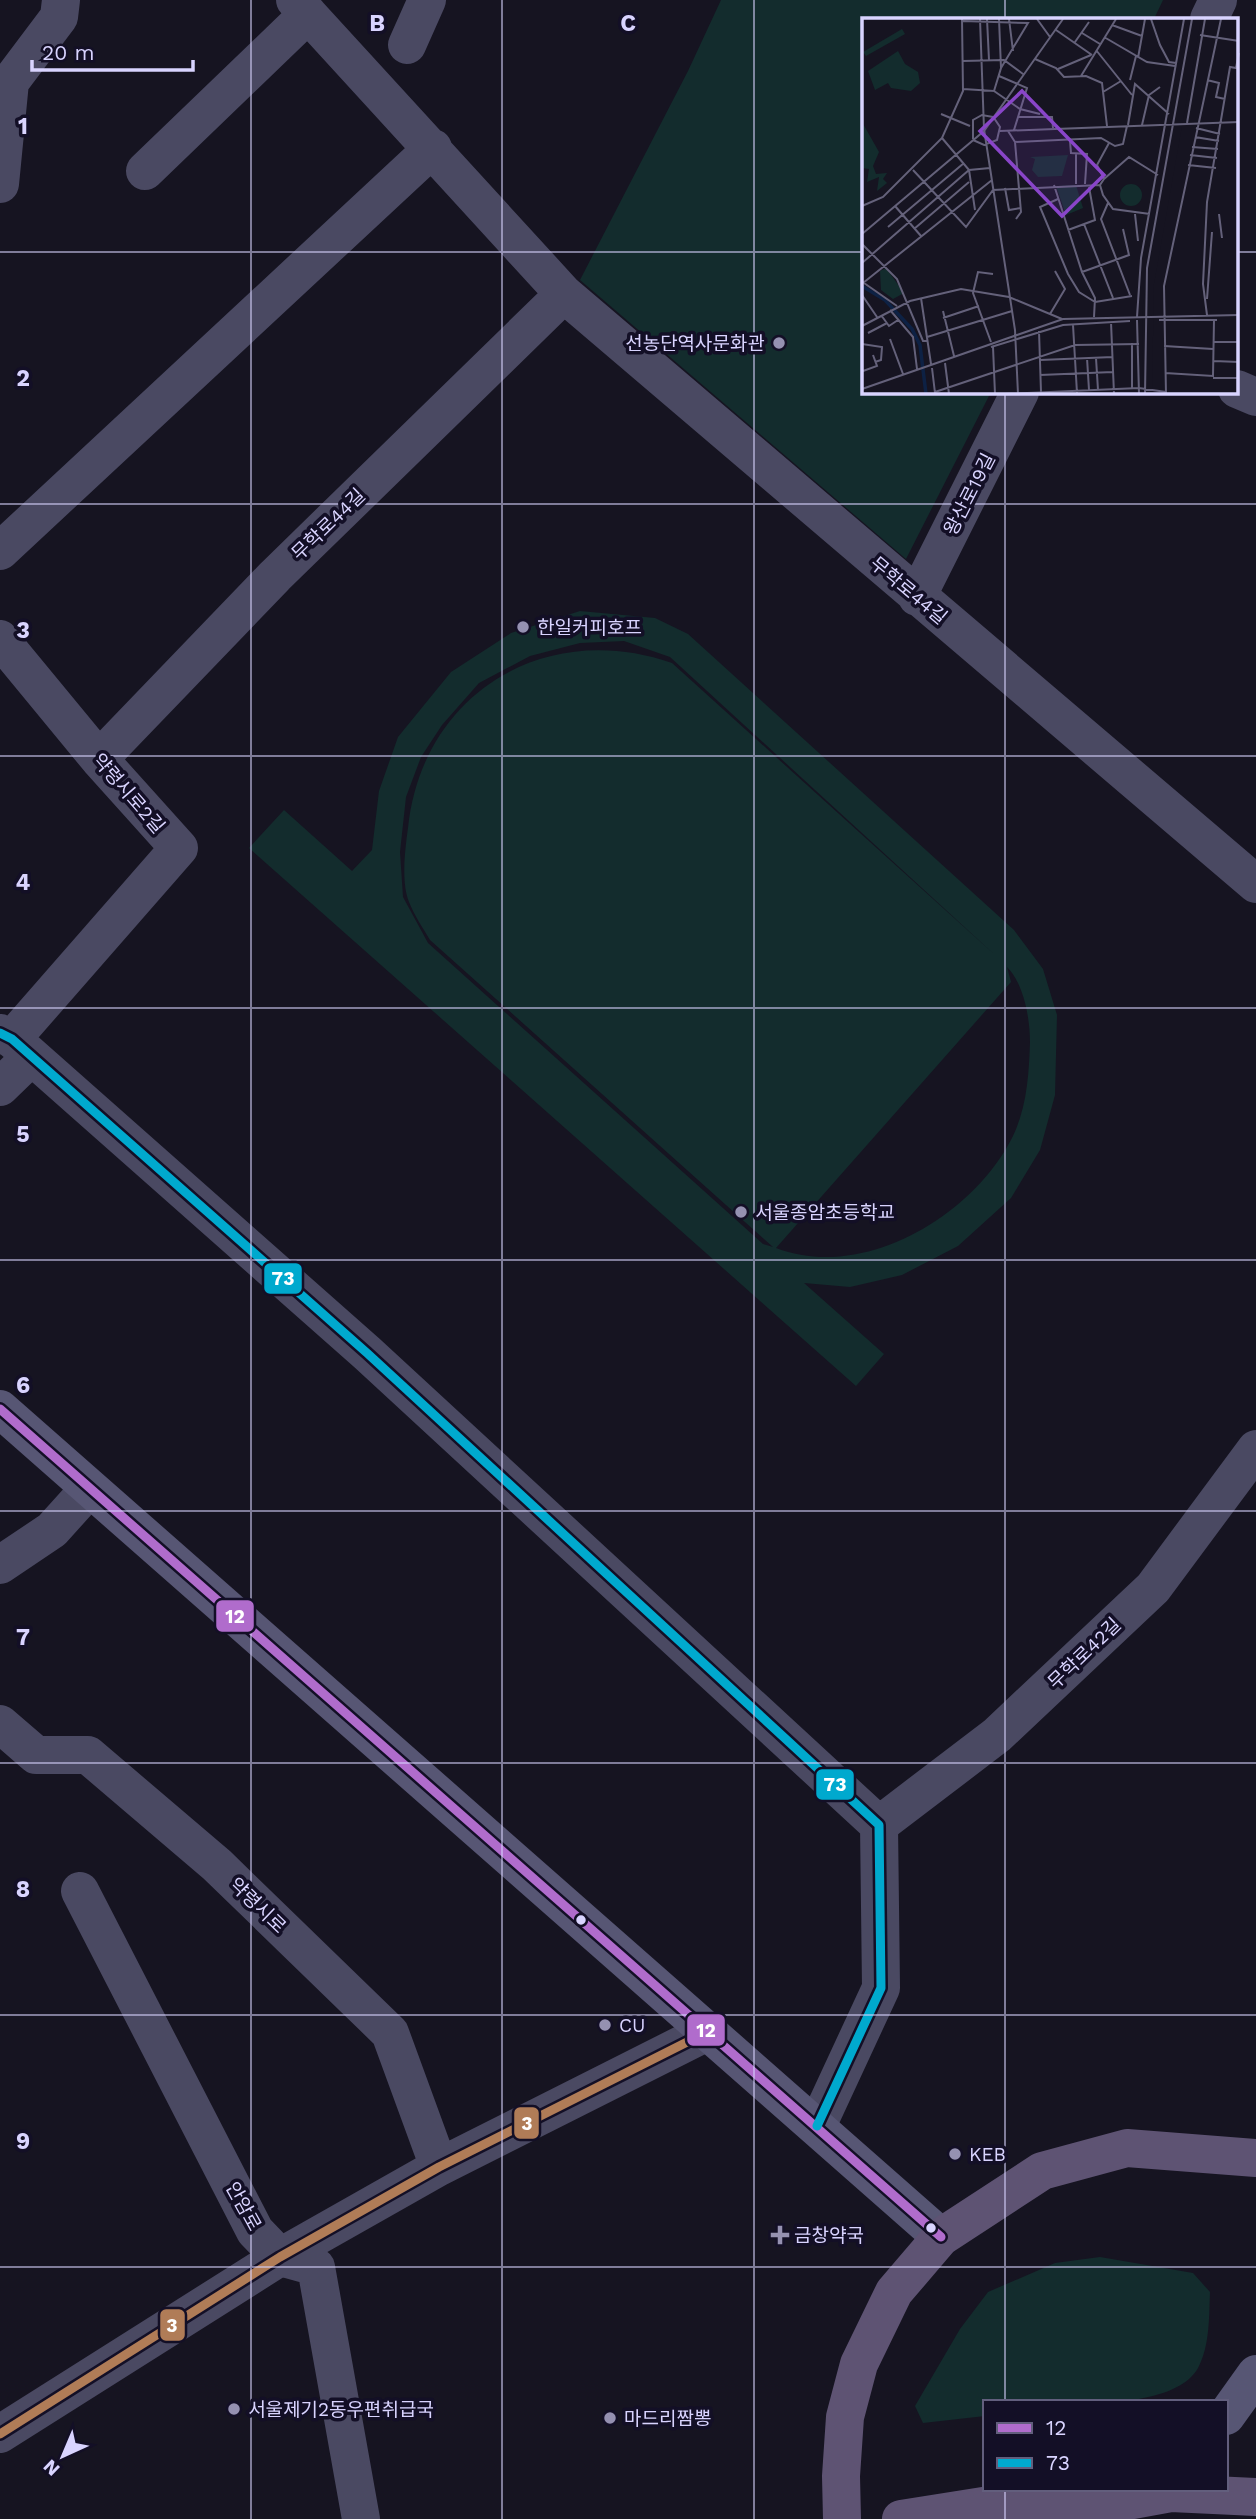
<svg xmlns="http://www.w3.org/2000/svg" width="1256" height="2519" font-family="'Work Sans','Noto Sans KR',sans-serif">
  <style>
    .green { fill: #132c2d; fill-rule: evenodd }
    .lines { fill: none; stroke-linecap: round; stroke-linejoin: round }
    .minor { stroke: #4a4962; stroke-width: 38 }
    .secondary { stroke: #575674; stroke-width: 38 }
    .primary { stroke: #5e5373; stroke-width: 38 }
    .bus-1-casing { stroke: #130f26; stroke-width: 14 }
    .bus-2-casing { stroke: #130f26; stroke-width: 14 }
    .bus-3-casing { stroke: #130f26; stroke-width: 14 }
    .bus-1 { stroke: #b06ccc; stroke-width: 9 }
    .bus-2 { stroke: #00a9ce; stroke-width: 9 }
    .bus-3 { stroke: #b07c57; stroke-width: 9 }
    .grid { fill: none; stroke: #d9d4ff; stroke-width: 2; stroke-opacity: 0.55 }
    .poi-dot { fill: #9591b1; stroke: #130f26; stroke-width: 2.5 }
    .bus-dot { fill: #d9d4ff; stroke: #130f26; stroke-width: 2.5 }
    .labels { text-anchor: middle; stroke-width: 7; stroke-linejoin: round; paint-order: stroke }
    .poi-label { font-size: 19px; fill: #d9d4ff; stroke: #130f26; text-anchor: start }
    .street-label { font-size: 19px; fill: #d9d4ff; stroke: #130f26 }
    .inset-river { fill: none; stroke: #0d2144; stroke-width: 3.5 }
    .inset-road { fill: none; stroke: #64617a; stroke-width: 2 }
    .view { fill: #8945c9; fill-opacity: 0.15; stroke: #8945c9; stroke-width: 3.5 }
    .inset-edge { fill: none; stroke: #d9d4ff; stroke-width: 3.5 }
    .grid-label { font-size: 23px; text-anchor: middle; font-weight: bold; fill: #d9d4ff; stroke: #130f26; stroke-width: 7; stroke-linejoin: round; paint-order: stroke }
    .line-badge { stroke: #130f26; stroke-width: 2.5 }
    .badge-label { font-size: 19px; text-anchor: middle; font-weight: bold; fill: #fff }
  </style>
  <rect width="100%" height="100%" fill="#161421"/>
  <!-- green -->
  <path class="green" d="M 721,0 L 1163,0 L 1154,19 L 864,19 L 864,392 L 991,392 L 906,559 L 580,280 L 688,71 Z
    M 580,611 L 655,618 L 688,634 L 1014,930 L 1043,969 L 1057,1015 L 1055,1095 L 1040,1150 L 1011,1198 L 958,1246 L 902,1275 L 850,1287 L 804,1283 L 884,1354 L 856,1386 L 249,848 L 284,810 L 352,871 L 372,850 L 379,791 L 398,737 L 451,672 L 511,633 ZM 624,641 L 670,657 L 995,955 L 672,663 C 545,619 422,693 408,828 C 405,850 401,882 409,902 C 414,915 423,928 430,940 L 773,1247 L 763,1244 L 428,943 L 403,897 L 400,852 L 406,797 L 421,757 L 442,725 L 479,683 L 530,656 L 580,643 ZM 1007,967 C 1024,984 1030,1019 1030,1042 C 1029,1073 1027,1107 1013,1136 C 974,1215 864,1282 776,1248 L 1011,982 Z
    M 1100,2257 L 1193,2273 L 1210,2292 C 1209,2315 1210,2344 1199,2366 C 1175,2417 1035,2402 985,2402 L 985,2416 L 923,2423 L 915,2406 L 960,2329 L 988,2292 L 1055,2263 Z"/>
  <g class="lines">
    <!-- minor -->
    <path class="minor" d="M 295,0 L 564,294 L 1256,884
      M 1209,19 L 1218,0
      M 407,45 L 427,0
      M 145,171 L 308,14
      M 0,184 L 10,82 L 59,17 L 61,0
      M 1237,389 L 1256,397
      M 0,551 L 433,148
      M 917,597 L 1020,392
      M 0,639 L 99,759 L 179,848 L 12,1039
      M 99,759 L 275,576 L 564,294
      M 0,1033 L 12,1039 L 367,1353 L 879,1825 L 881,1988 L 817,2126
      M 0,1087 L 31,1057
      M 0,1565 L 52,1530 L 89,1489
      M 0,1724 L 36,1755 L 88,1755 L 217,1865 L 390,2033 L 439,2167
      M 879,1825 L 997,1735 L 1153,1588 L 1256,1449
      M 80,1891 L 255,2231 L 280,2257 L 316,2267 L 361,2519
      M 0,2434 L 280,2257 L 439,2167 L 709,2031"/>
    <!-- secondary -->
    <path class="secondary" d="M 0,1409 L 941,2237
      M 1226,2416 L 1256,2374"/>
    <!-- primary -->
    <path class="primary" d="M 842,2519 L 841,2476 L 845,2417 L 859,2364 L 894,2292 L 941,2237 L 1042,2171 L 1127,2148 L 1256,2158
      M 901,2519 L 1060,2494
      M 1030,2519 L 1171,2493 L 1256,2497"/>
    <defs>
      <path id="bus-1" d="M 0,1409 L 941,2237"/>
      <path id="bus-2" d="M 0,1033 L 12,1039 L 367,1353 L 879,1825 L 881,1988 L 817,2126"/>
      <path id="bus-3" d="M 0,2434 L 280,2257 L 439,2167 L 709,2031"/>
    </defs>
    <!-- bus-1 casing -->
    <use href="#bus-1" class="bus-1-casing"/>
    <!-- bus-2 casing -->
    <use href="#bus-2" class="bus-2-casing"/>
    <!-- bus-3 casing -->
    <use href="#bus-3" class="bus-3-casing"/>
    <!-- bus-1 -->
    <use href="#bus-1" class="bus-1"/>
    <!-- bus-2 -->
    <use href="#bus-2" class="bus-2"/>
    <!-- bus-3 -->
    <use href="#bus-3" class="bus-3"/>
  </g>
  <!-- grid -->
  <path class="grid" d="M 251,0 L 251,2519M 502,0 L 502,2519M 754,0 L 754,2519M 1005,0 L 1005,19M 0,252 L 864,252M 1237,252 L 1256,252M 1005,392 L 1005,2402M 0,504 L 1256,504M 0,756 L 1256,756M 0,1008 L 1256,1008M 0,1260 L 1256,1260M 0,1511 L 1256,1511M 0,1763 L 1256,1763M 0,2015 L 1256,2015M 0,2267 L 1256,2267M 1005,2489 L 1005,2519"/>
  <!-- markers -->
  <g class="poi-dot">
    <circle cx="779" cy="343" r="7"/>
    <circle cx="523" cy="627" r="7"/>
    <circle cx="741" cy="1212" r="7"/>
    <circle cx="605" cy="2025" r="7"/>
    <circle cx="955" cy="2154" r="7"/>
    <path d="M776.5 2224.5h7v7h7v7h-7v7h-7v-7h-7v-7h7z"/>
    <circle cx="234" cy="2409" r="7"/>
    <circle cx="610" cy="2418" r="7"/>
  </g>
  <g class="bus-dot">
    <circle cx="581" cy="1920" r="6"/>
    <circle cx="931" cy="2228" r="6"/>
  </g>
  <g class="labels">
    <!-- poi labels -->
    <g class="poi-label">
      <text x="765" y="350" text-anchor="end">선농단역사문화관</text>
      <text x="537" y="634">한일커피호프</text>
      <text x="755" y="1219">서울종암초등학교</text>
      <text x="619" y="2032">CU</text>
      <text x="969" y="2161">KEB</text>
      <text x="794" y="2242">금창약국</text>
      <text x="248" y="2416">서울제기2동우편취급국</text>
      <text x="624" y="2425">마드리짬뽕</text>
    </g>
    <!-- street labels -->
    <g class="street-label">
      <text transform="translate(969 494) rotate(-63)" y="7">왕산로19길</text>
      <text transform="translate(328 524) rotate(-44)" y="7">무학로44길</text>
      <text transform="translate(909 590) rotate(40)" y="7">무학로44길</text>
      <text transform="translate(129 793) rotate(49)" y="7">약령시로2길</text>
      <text transform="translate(1084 1653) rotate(-44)" y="7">무학로42길</text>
      <text transform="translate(258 1905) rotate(44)" y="7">약령시로</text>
      <text transform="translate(244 2206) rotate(61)" y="7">안암로</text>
    </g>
  </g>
  <!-- overview -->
  <g transform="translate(862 18)">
    <rect width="376" height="376" fill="#161421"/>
    <path d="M 40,11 L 43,16 L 4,38 L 1,34 ZM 36,33 L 43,46 L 56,54 L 58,65 L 49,73 L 29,70 L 26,65 L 13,72 L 6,53 ZM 0,104 L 17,134 L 11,148 L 14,156 L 25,155 L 21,161 L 25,165 L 15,173 L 17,159 L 5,164 L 7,151 L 0,150 ZM 206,137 L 200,158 L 176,159 L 170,152 L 173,141 L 168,139 ZM258 177a11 11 0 1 1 22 0a11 11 0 1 1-22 0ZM 214,167 L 221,190 L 204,197 L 194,168 ZM 24,250 L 42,275 L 31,281 L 19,272 L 18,253 Z" fill="#132c2d"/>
    <path d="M 328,1 L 339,1 L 292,266 L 290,371 L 296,375 L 281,376 L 280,293 Z" fill="#161421"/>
    <path class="inset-river" d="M 0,268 L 23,282 L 50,311 L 58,327 L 64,376"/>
    <path class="inset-road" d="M 118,1 L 122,111M 125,1 L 127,42M 147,1 L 151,33M 175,1 L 188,19M 289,1 L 298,27 L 307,44 L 314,45M 101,3 L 166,5 L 139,50M 250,7 L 280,18M 194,12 L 230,37M 220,15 L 238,26M 338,17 L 377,23M 242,19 L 285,44 L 313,48M 213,24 L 227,4M 234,32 L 270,77M 276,40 L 283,1M 173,41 L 194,50 L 202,59 L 224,58 L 240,65 L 245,108M 101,43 L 142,42 L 161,56M 196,51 L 229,37M 137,58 L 165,70 L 152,112M 219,58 L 254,1M 268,62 L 274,38M 345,62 L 357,65 L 354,79 L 363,81M 101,71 L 132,73 L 139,50 L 137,1M 132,73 L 158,91 L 178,96M 241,74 L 259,63M 79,96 L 108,108M 157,99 L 190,99 L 191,110M 325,105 L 343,1M 266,107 L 273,66 L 307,96M 280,107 L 287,77 L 298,69M 334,110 L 358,116M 122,111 L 153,312 L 156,376M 138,113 L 377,104M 146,113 L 153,124 L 239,120 L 253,128 L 261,126 L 265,108M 333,119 L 357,123M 80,120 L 107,152 L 113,192M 111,121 L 111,102 L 120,97 L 131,99M 111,122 L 122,127 L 135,122 L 138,109 L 132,100M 208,123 L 209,135 L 225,136 L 223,166M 153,124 L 159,194 L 154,201M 247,125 L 235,147 L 242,161 L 238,167 L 241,177 L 251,191 L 288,196M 330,129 L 356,131M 328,137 L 355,140M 326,147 L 354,150M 51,152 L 104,209 L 131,172 L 238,167M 242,161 L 267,139 L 296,157M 214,166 L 214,135M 192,167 L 220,254 L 233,280 L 232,299M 143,170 L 147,192 L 159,190M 196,181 L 178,189 L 206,256 L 217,274 L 233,284M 246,185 L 239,201 L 268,277M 0,188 L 21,179 L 80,120 L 101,73 L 100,1M 33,188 L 59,218M 273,196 L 276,223M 357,196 L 360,220M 222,206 L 251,280M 26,209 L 102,145M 52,211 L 107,164M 206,212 L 233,202 L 227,169M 0,216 L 122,113 L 201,1M 0,226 L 35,261 L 61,323 L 66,323M 0,245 L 107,152 L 128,150M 220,254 L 267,237 L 261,211M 1,265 L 130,162M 2,265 L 35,288M 0,277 L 15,299M 59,280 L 69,346M 345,281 L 350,214M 233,284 L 270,278M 28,292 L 51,319 L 55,351M 81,293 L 92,338M 188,296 L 203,271 L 193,253M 19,297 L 27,308 L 36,302M 345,297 L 341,266 L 345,184 L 368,49 L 374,50 L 377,35M 275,299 L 279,240 L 322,1M 81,300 L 117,288M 275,302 L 277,376M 297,302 L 355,302M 249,304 L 252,376M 211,307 L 215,375M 0,308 L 48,283 L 99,271 L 147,279 L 200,301M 177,313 L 179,374M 6,315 L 25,305M 65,319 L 150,293M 28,321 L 41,356M 129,324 L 111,275 L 116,254 L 131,256M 352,324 L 377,324M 0,326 L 20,329 L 19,342 L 13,344M 302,328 L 351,331M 129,329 L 201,307 L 268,303M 131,329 L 133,376M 225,340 L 227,372M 234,340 L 236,372M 178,342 L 251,339M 352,343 L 377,344M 83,345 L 87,376M 70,350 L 73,375M 1,353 L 15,348 L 11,337M 303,355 L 351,358 L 352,302M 178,357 L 251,354M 351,360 L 377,360M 0,371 L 201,301 L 377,297M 270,371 L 270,325M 73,374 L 213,327 L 277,326M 143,376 L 277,370 L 304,374M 283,376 L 285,250 L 330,1M 304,376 L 302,268 L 359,1"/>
    <path class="view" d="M 160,73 L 242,157 L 200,198 L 118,113 Z"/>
    <rect width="376" height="376" class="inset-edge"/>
  </g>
  <g class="grid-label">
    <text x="377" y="31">B</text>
    <text x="628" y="31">C</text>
    <text x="23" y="134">1</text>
    <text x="23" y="386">2</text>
    <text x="23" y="638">3</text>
    <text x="23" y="890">4</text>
    <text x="23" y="1142">5</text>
    <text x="23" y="1393">6</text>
    <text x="23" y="1645">7</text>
    <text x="23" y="1897">8</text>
    <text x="23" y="2149">9</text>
  </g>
  <g class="line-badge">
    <rect x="263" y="1262" width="40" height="33" rx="7" fill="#00a9ce"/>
    <rect x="215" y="1599" width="40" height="34" rx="7" fill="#b06ccc"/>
    <rect x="815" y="1768" width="40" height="33" rx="7" fill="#00a9ce"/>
    <rect x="686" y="2013" width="40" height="34" rx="7" fill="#b06ccc"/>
    <rect x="513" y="2106" width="27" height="34" rx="7" fill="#b07c57"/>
    <rect x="159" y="2308" width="27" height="34" rx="7" fill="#b07c57"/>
  </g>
  <g class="badge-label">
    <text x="283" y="1285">73</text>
    <text x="235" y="1623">12</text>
    <text x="835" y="1791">73</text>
    <text x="706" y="2037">12</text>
    <text x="527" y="2130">3</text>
    <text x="172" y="2332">3</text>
  </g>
  <!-- legend -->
  <rect x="983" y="2400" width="245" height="91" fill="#130f26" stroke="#625e7d" stroke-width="2"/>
  <rect x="997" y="2423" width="35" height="10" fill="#b06ccc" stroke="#625e7d" stroke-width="2"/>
  <text x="1046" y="2435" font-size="21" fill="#d9d4ff">12</text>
  <rect x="997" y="2458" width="35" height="10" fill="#00a9ce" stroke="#625e7d" stroke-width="2"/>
  <text x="1046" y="2470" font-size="21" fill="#d9d4ff">73</text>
  <!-- north arrow -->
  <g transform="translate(63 2456) rotate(224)" stroke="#130f26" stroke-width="5" paint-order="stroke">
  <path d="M0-5L12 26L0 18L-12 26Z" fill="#d9d4ff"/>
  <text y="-10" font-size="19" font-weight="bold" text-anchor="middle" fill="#d9d4ff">N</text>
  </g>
  <!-- scale -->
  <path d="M32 60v10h161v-10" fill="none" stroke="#d9d4ff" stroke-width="3.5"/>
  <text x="42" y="60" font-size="21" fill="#d9d4ff" stroke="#130f26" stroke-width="5" paint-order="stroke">20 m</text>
</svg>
